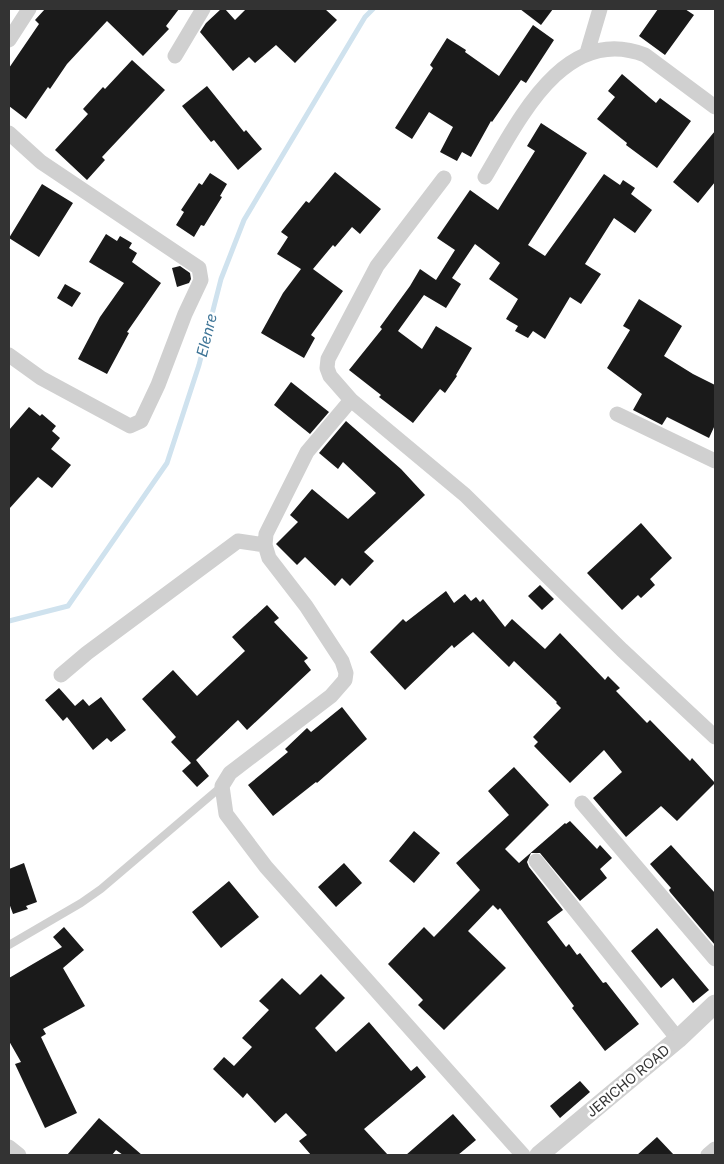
<svg xmlns="http://www.w3.org/2000/svg" width="724" height="1164" font-family="Inter,sans-serif">
  <style>
    .lines { fill: none; stroke-linecap: round; stroke-linejoin: round }
    .stream { stroke: #cfe2ee; stroke-width: 5 }
    .building { fill: #1a1a1a }
    .service { stroke: #d0d0d0; stroke-width: 8 }
    .minor { stroke: #d0d0d0; stroke-width: 15 }
    .tertiary { stroke: #d0d0d0; stroke-width: 19 }
    .labels { text-anchor: middle; stroke-width: 5; stroke-linejoin: round; paint-order: stroke }
    .street-label { font-size: 14px; fill: #333; stroke: #fff }
    .water-label { font-size: 15px; font-style: italic; fill: #3f7597; stroke: #fff }
  </style>
  <rect width="100%" height="100%" fill="#fff"/>
  <g class="lines">
    <!-- stream -->
    <path class="stream" d="M 9,621 L 68,606 L 167,463 L 199,365 L 221,279 L 244,220 L 365,17 L 373,9"/>
  </g>
  <!-- building -->
  <path class="building" d="M 45,9 L 179,9 L 166,26 L 169,29 L 143,56 L 107,21 L 67,64 L 50,89 L 48,87 L 26,119 L 9,106 L 9,68 L 39,24 L 35,20 Z
    M 221,9 L 225,9 L 235,20 L 246,9 L 325,9 L 337,20 L 295,63 L 276,45 L 255,63 L 249,57 L 233,71 L 200,32 L 206,23 Z
    M 520,9 L 553,9 L 541,25 Z
    M 658,9 L 685,9 L 694,15 L 665,55 L 639,36 Z
    M 533,25 L 554,40 L 526,83 L 521,80 L 492,122 L 491,121 L 471,157 L 462,152 L 457,161 L 440,152 L 453,127 L 429,112 L 412,139 L 395,128 L 433,68 L 430,65 L 447,38 L 466,50 L 465,52 L 499,76 Z
    M 132,60 L 165,90 L 102,157 L 105,160 L 87,180 L 55,150 L 88,114 L 83,109 L 103,87 L 105,89 Z
    M 622,74 L 656,103 L 660,98 L 691,121 L 657,168 L 626,145 L 627,143 L 597,119 L 615,97 L 608,91 Z
    M 207,86 L 244,132 L 246,130 L 262,149 L 238,170 L 214,140 L 211,142 L 182,106 Z
    M 541,123 L 587,153 L 528,245 L 545,256 L 604,174 L 620,185 L 623,180 L 635,188 L 631,194 L 652,210 L 635,233 L 614,218 L 585,264 L 601,274 L 581,304 L 570,297 L 545,339 L 533,331 L 528,338 L 515,331 L 518,326 L 506,319 L 518,299 L 489,279 L 500,263 L 475,244 L 452,278 L 461,284 L 446,308 L 424,295 L 398,331 L 422,349 L 436,326 L 472,348 L 456,375 L 457,376 L 445,393 L 440,389 L 413,423 L 379,397 L 381,395 L 349,370 L 382,329 L 380,327 L 410,286 L 420,269 L 436,280 L 455,250 L 437,238 L 470,190 L 498,210 L 535,151 L 527,146 Z
    M 715,131 L 715,182 L 698,203 L 673,182 Z
    M 335,172 L 381,209 L 360,234 L 352,227 L 335,247 L 333,245 L 313,269 L 343,291 L 311,335 L 315,338 L 304,358 L 261,333 L 283,293 L 301,269 L 277,254 L 288,237 L 281,232 L 306,201 L 309,203 Z
    M 210,173 L 227,184 L 220,196 L 222,197 L 204,226 L 201,225 L 194,237 L 176,225 L 184,212 L 181,210 L 199,183 L 202,185 Z
    M 42,184 L 73,203 L 39,257 L 9,238 Z
    M 106,234 L 117,241 L 120,236 L 132,243 L 129,248 L 137,253 L 132,262 L 161,283 L 127,332 L 129,333 L 107,374 L 78,359 L 100,317 L 124,283 L 89,262 Z
    M 180,266 L 190,273 L 191,279 L 189,283 L 177,287 L 172,268 Z
    M 65,284 L 81,293 L 72,307 L 57,298 Z
    M 639,299 L 682,326 L 664,356 L 693,374 L 715,385 L 715,425 L 709,438 L 667,417 L 662,425 L 633,410 L 642,394 L 607,368 L 630,330 L 623,326 Z
    M 291,382 L 329,412 L 310,434 L 274,405 Z
    M 29,407 L 40,416 L 42,414 L 56,426 L 52,431 L 60,438 L 51,449 L 71,465 L 52,488 L 38,477 L 9,509 L 9,430 Z
    M 346,421 L 401,469 L 425,495 L 364,552 L 374,561 L 350,586 L 342,578 L 335,586 L 305,557 L 297,565 L 276,544 L 298,522 L 290,515 L 312,489 L 348,519 L 376,493 L 343,462 L 338,469 L 319,453 Z
    M 641,523 L 672,558 L 650,579 L 655,585 L 641,598 L 638,595 L 622,610 L 587,573 Z
    M 540,585 L 554,599 L 542,610 L 528,596 Z
    M 446,591 L 454,603 L 465,594 L 471,601 L 476,597 L 480,602 L 483,599 L 505,627 L 512,619 L 545,649 L 560,633 L 605,680 L 608,676 L 620,688 L 616,691 L 647,723 L 650,720 L 690,761 L 692,758 L 715,783 L 677,821 L 661,806 L 626,837 L 593,798 L 622,772 L 604,750 L 570,783 L 534,746 L 538,742 L 533,737 L 561,708 L 556,703 L 557,702 L 514,661 L 509,667 L 473,632 L 454,648 L 452,645 L 405,690 L 370,652 L 403,619 L 406,622 Z
    M 267,605 L 279,618 L 274,622 L 308,658 L 304,661 L 311,670 L 247,730 L 238,720 L 196,760 L 209,776 L 197,787 L 182,771 L 191,763 L 171,742 L 176,737 L 142,699 L 173,670 L 197,696 L 245,651 L 232,637 Z
    M 59,688 L 75,706 L 83,699 L 89,706 L 101,697 L 126,730 L 111,742 L 107,738 L 93,750 L 67,717 L 63,721 L 45,700 Z
    M 342,707 L 367,739 L 317,783 L 316,782 L 273,816 L 248,785 L 288,752 L 285,749 L 307,728 L 311,732 Z
    M 514,767 L 549,805 L 505,849 L 519,863 L 565,823 L 566,824 L 570,821 L 597,849 L 600,845 L 612,858 L 600,869 L 607,878 L 580,901 L 540,853 L 531,853 L 527,862 L 529,867 L 563,910 L 547,922 L 566,947 L 569,944 L 577,955 L 580,953 L 603,983 L 606,982 L 639,1024 L 605,1051 L 572,1008 L 574,1006 L 500,908 L 498,910 L 493,905 L 468,931 L 506,968 L 444,1030 L 418,1005 L 423,1000 L 388,964 L 424,927 L 434,937 L 480,890 L 456,863 L 509,815 L 488,791 Z
    M 414,831 L 440,853 L 414,883 L 389,861 Z
    M 671,845 L 715,893 L 715,945 L 670,892 L 669,890 L 671,888 L 650,864 Z
    M 24,863 L 37,902 L 26,906 L 28,909 L 13,914 L 9,903 L 9,869 Z
    M 344,863 L 362,883 L 336,907 L 318,887 Z
    M 229,881 L 259,917 L 221,948 L 192,912 Z
    M 64,927 L 84,950 L 63,968 L 85,1006 L 43,1029 L 46,1034 L 41,1037 L 77,1113 L 45,1128 L 15,1064 L 21,1062 L 9,1041 L 9,978 L 62,947 L 53,937 Z
    M 657,928 L 709,990 L 693,1003 L 673,978 L 661,988 L 631,951 Z
    M 321,974 L 345,998 L 315,1028 L 336,1052 L 369,1022 L 411,1071 L 417,1066 L 426,1077 L 364,1129 L 388,1155 L 311,1155 L 299,1141 L 307,1135 L 286,1113 L 275,1123 L 247,1093 L 243,1098 L 213,1069 L 224,1057 L 234,1066 L 252,1047 L 242,1038 L 269,1010 L 259,1001 L 282,978 L 300,995 Z
    M 580,1081 L 590,1092 L 560,1118 L 550,1106 Z
    M 453,1114 L 476,1140 L 458,1155 L 406,1155 Z
    M 99,1118 L 142,1155 L 123,1155 L 116,1150 L 112,1155 L 67,1155 Z
    M 657,1137 L 674,1155 L 637,1155 Z"/>
  <g class="lines">
    <!-- service -->
    <path class="service" d="M 9,945 L 81,903 L 101,889 L 222,786"/>
    <!-- minor -->
    <path class="minor" d="M 9,40 L 29,9
      M 587,53 L 600,9
      M 175,56 L 203,9
      M 9,133 L 41,162 L 199,268 L 201,280 L 185,314 L 158,385 L 141,421 L 130,426 L 41,378 L 9,355
      M 485,177 C 518,122 564,23 645,55 L 715,107
      M 444,178 L 377,266 L 328,359 L 327,368 L 330,376 L 351,400 L 465,495 L 622,650 L 715,737
      M 351,400 L 307,452 L 266,534 L 265,545 L 269,558 L 306,606 L 342,661 L 346,673 L 345,680 L 331,696 L 230,773 L 222,786 L 226,814 L 266,867 L 523,1155
      M 617,414 L 715,461
      M 61,675 L 87,653 L 238,541 L 265,545
      M 582,803 L 715,959
      M 536,861 L 678,1039
      M 9,1147 L 19,1155
      M 708,1155 L 715,1149"/>
    <!-- tertiary -->
    <path class="tertiary" d="M 539,1155 L 678,1039 L 715,1004"/>
  </g>
  <g class="labels">
    <!-- street labels -->
    <g class="street-label">
      <text transform="translate(628 1081) rotate(-40)" y="5">JERICHO ROAD</text>
    </g>
    <!-- water labels -->
    <g class="water-label">
      <text transform="translate(207 335) rotate(-76)" y="5">Elenre</text>
    </g>
  </g>
  <!-- border -->
  <rect width="724" height="1164" fill="none" stroke="#333333" stroke-width="20"/>
</svg>
